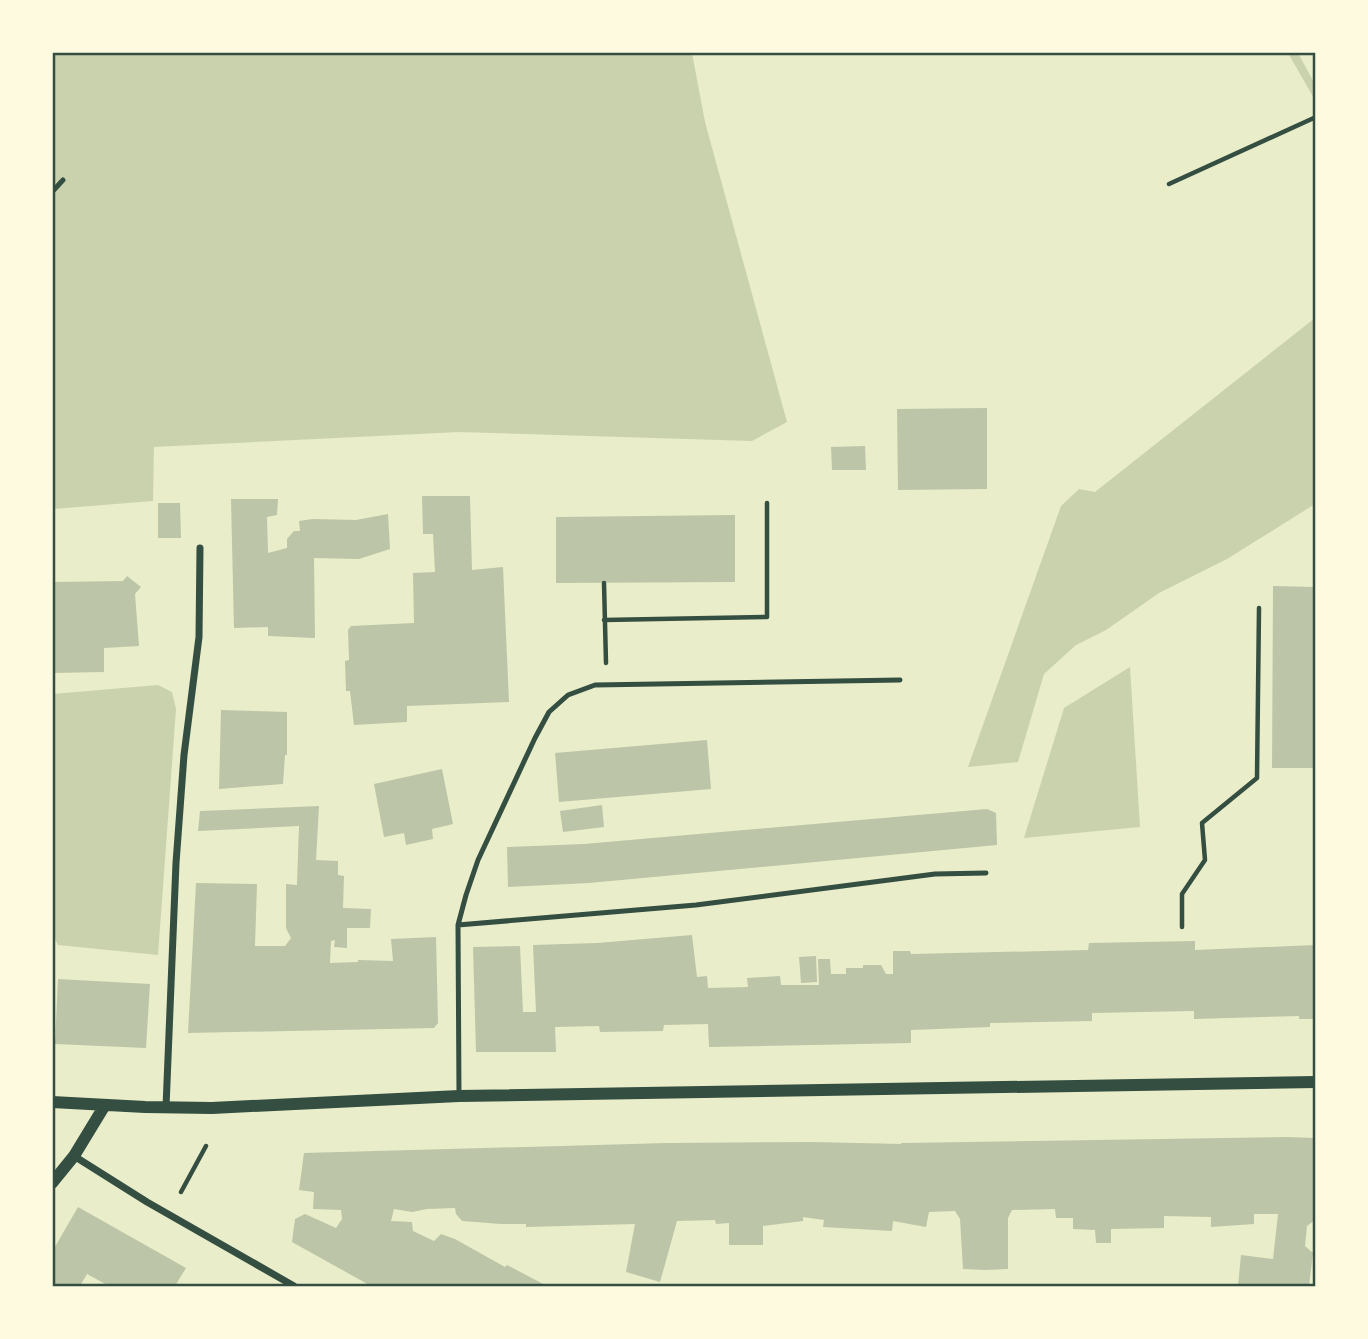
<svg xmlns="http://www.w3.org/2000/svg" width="1368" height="1339" font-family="'Source Serif 4',serif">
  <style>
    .green { fill: #cad2ad }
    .building { fill: #bcc5a7 }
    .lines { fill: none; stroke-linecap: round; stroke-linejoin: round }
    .path { stroke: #344e41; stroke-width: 4.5 }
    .service { stroke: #344e41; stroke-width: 5 }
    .minor { stroke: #344e41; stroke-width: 7 }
    .tertiary { stroke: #344e41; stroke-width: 12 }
    .neatline { fill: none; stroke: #344e41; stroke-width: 2.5 }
  </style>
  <rect width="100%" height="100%" fill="#e9edc9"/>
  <!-- green -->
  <path class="green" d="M 52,53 L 692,53 L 705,122 L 787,422 L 752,441 L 459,432 L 154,447 L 153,501 L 53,509 Z
    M 1288,53 L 1298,53 L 1315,84 L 1315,100 Z
    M 1315,318 L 1315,504 L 1227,559 L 1159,593 L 1106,630 L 1076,645 L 1044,674 L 1018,762 L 968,767 L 1061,506 L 1079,489 L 1095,492 Z
    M 1130,667 L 1140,827 L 1024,838 L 1064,708 Z
    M 158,685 L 172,692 L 176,709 L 158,955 L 58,945 L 52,933 L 53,694 Z"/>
  <!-- building -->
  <path class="building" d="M 987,408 L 987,489 L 898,490 L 897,409 Z
    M 865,446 L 866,470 L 832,470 L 831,447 Z
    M 422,496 L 470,496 L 472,570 L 503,567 L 509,702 L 407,706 L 407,722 L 354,725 L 350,691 L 346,691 L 345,661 L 349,660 L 348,630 L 351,626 L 414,623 L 413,573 L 435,572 L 433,534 L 423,534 Z
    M 231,499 L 278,499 L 277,515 L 267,517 L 268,553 L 287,548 L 287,539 L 294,531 L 300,531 L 299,521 L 313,519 L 356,520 L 388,514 L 390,549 L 359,559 L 314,558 L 315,638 L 268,636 L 268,627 L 234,628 Z
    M 158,503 L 180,503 L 181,538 L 158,538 Z
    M 735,515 L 735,582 L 556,583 L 556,517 Z
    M 127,576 L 141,587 L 135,594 L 139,646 L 104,648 L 104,672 L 52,673 L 52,582 L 123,581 Z
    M 1273,586 L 1315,587 L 1315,768 L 1272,768 Z
    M 221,710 L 287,712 L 287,755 L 285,755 L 283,784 L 219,789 Z
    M 707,740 L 711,789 L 559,802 L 555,753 Z
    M 442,769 L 453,824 L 432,829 L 433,839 L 406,845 L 404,833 L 384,837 L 374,784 Z
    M 602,805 L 604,827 L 563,832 L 560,811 Z
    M 319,806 L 316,860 L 338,861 L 338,875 L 344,876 L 343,908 L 371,909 L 370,928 L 347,928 L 347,948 L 334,947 L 335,940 L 331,941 L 330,963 L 358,962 L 358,960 L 393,961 L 391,939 L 436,937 L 438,1023 L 434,1028 L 188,1033 L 196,883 L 257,884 L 255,946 L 285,946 L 291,938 L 286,928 L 286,884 L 297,885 L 299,826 L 198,831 L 200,811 Z
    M 987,809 L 996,813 L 997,845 L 589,883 L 508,887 L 507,847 L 584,844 Z
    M 692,935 L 697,977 L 707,976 L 708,988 L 748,987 L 747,978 L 764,977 L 780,976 L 781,985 L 819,985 L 818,959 L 830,959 L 831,974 L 846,974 L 846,968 L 863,968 L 863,965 L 881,965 L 886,974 L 893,974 L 893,951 L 910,951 L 911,954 L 1088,950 L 1089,943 L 1195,941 L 1195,950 L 1315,945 L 1315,1019 L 1299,1019 L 1299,1016 L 1194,1019 L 1194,1011 L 1092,1013 L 1092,1021 L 990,1023 L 990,1027 L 911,1030 L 911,1043 L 709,1047 L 708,1024 L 664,1025 L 663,1031 L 600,1032 L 599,1026 L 555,1027 L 556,1052 L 476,1052 L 473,947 L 520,946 L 523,1012 L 536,1012 L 533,945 L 597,943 Z
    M 816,956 L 817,982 L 801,983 L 799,957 Z
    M 58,979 L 150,984 L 146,1048 L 55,1044 Z
    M 1286,1137 L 1315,1138 L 1315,1220 L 1307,1226 L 1305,1246 L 1313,1253 L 1309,1286 L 1238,1286 L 1241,1255 L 1273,1259 L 1278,1214 L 1254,1214 L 1254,1224 L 1211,1227 L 1211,1217 L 1164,1216 L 1164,1228 L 1111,1229 L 1111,1243 L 1096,1243 L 1095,1230 L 1073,1229 L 1073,1218 L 1056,1218 L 1055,1209 L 1012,1210 L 1008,1218 L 1008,1269 L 985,1270 L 963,1269 L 960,1219 L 955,1211 L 929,1212 L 926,1227 L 893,1221 L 892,1231 L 823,1227 L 824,1220 L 803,1217 L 803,1221 L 763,1226 L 763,1245 L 729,1245 L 729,1223 L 716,1224 L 715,1220 L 677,1221 L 660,1282 L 626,1272 L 635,1224 L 526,1227 L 526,1224 L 501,1224 L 462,1221 L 456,1214 L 455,1208 L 427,1209 L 412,1212 L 394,1209 L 391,1221 L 412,1222 L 413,1231 L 434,1241 L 441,1234 L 455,1239 L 505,1267 L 507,1265 L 547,1286 L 371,1286 L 292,1242 L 295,1219 L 305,1214 L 336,1228 L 342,1219 L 341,1210 L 313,1209 L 314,1192 L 299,1190 L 304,1153 L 667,1143 L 813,1142 L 901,1144 L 901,1143 Z
    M 78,1207 L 186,1268 L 175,1286 L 109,1286 L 87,1274 L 80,1286 L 52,1286 L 52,1252 Z"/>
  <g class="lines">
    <!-- path -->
    <path class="path" d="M 1169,184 L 1316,117
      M 604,583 L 606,663
      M 604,620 L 767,617 L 767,503
      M 1182,927 L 1182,894 L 1205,860 L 1202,823 L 1257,778 L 1259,608
      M 181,1192 L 206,1146"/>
    <!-- service -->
    <path class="service" d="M 52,192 L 63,180
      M 458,925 L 696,905 L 935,874 L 986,873
      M 459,1096 L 458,925 L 466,895 L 478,860 L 535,738 L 549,712 L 568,695 L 595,685 L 900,680"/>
    <!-- minor -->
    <path class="minor" d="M 166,1107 L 176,863 L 184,755 L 199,637 L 200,548
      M 74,1156 L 147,1202 L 294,1286"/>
    <!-- tertiary -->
    <path class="tertiary" d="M 52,1102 L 145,1107 L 212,1108 L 459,1096 L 1316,1082
      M 52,1183 L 74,1156 L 105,1105"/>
  </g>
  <!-- border -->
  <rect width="1368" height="1339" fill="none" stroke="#fefae0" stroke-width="108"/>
  <rect x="54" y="54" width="1260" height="1231" class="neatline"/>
</svg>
